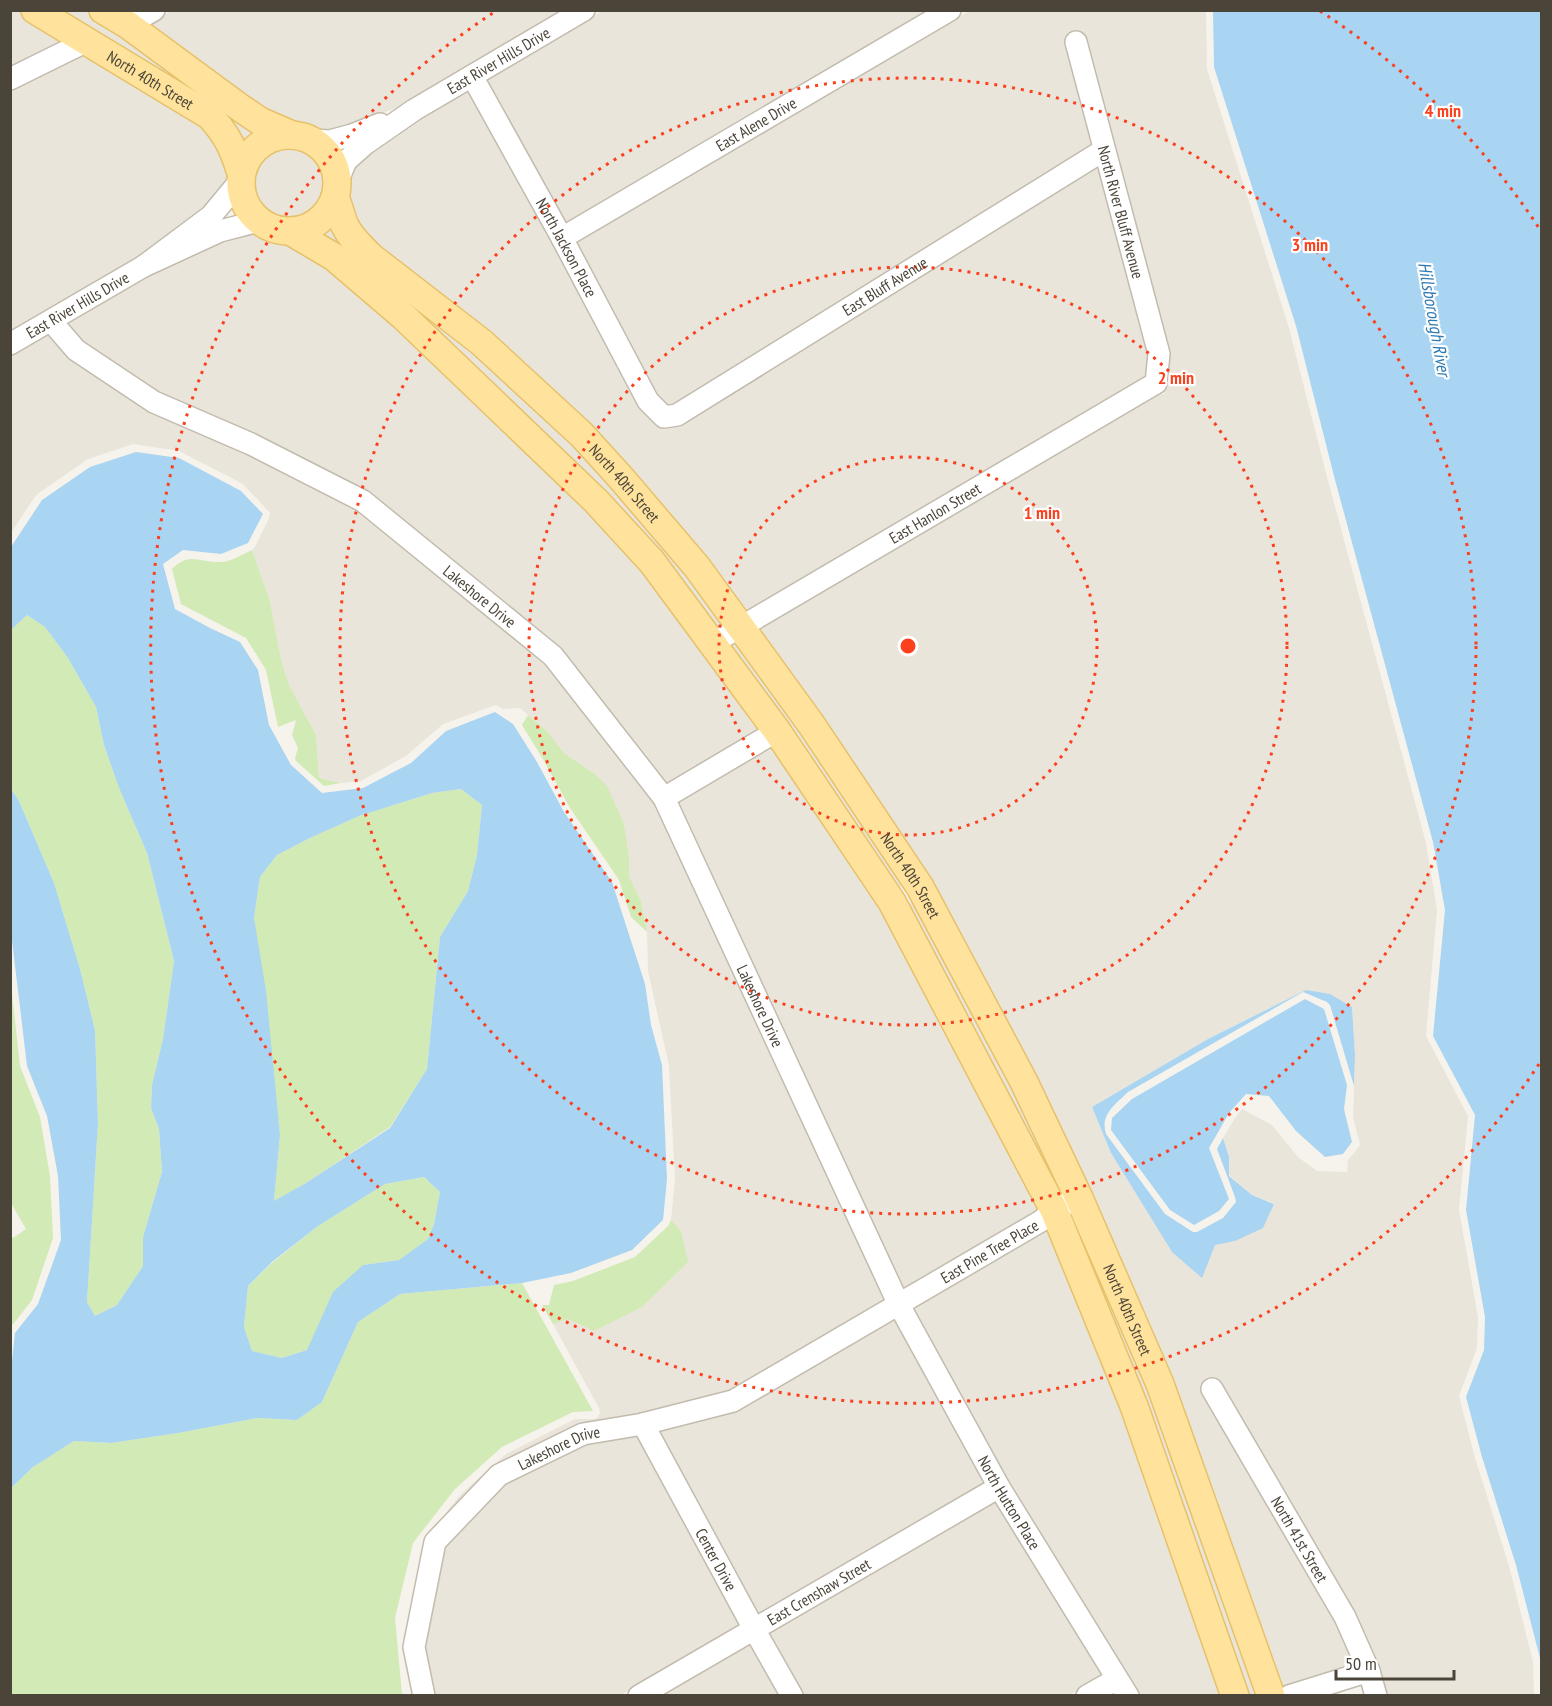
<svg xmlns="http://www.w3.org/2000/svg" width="1552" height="1706" font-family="'PT Sans Narrow',sans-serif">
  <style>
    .residential { fill: #eae5da; fill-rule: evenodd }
    .green { fill: #d2eab5 }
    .water { fill: #a9d4f2; fill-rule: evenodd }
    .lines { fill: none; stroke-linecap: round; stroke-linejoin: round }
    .minor-casing { stroke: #c2bbae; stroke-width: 24 }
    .major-casing { stroke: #e6c16a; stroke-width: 30 }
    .minor { stroke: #fff; stroke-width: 21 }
    .major { stroke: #ffe39c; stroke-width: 27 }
    .ring { fill: none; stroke: #fc3f1d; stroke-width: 3; stroke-dasharray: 3 6 }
    .labels { text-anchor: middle; stroke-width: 4.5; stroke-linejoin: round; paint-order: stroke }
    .street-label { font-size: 16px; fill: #4b4439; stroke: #fff }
    .water-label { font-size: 18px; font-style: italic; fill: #2e7ab2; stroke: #fff }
    .centre { fill: #fc3f1d; stroke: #fff; stroke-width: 3 }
    .ring-label { font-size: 18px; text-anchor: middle; font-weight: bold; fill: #fc3f1d; stroke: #fff; stroke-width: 4.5; stroke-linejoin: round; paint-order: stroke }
  </style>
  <rect width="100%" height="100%" fill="#f6f3ec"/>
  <!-- residential -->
  <path class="residential" d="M 172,10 L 566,11 L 410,102 L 349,127 L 329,132 L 312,131 L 263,113 L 144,27 Z
    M 11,11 L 19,11 L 69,40 L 11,69 Z
    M 52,11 L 87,11 L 122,32 L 264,132 L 254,137 L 242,150 Z
    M 602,11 L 932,11 L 565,226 L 483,80 Z
    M 969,11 L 1206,11 L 1207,69 L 1289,328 L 1327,477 L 1426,843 L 1437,910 L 1426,1036 L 1468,1116 L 1459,1210 L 1478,1317 L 1477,1348 L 1459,1396 L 1475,1458 L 1509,1566 L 1533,1662 L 1534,1695 L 1384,1695 L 1352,1613 L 1214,1377 L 1200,1385 L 1338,1621 L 1357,1665 L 1278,1689 L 1090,1202 L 754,631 L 1158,393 L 1164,394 L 1164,389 L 1168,387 L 1165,382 L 1112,147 L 1082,32 L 1066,35 L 1094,146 L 674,406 L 666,408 L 655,396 L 573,242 ZM 1306,990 L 1352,1007 L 1355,1055 L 1353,1118 L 1360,1144 L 1358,1148 L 1348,1160 L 1347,1172 L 1317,1171 L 1298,1157 L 1272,1125 L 1242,1109 L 1235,1118 L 1223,1138 L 1229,1157 L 1229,1175 L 1252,1195 L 1274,1203 L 1235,1241 L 1172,1252 L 1111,1153 L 1092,1107 L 1208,1039 Z
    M 88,51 L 205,123 L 231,178 L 205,209 L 139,258 L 11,333 L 11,89 Z
    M 469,88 L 656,421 L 658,427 L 661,427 L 664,430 L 668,426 L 1099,164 L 1151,354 L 1148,377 L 743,616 L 703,561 L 361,238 L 344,192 L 345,185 L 353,167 L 371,152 L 419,118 Z
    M 291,144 L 303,146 L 303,148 L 309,149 L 320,158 L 327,171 L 329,180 L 326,185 L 328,186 L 324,200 L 320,206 L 311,215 L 300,220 L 291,222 L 278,221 L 266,216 L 264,211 L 261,211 L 255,205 L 251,196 L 249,185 L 252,181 L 252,168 L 256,161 L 265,152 L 278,145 Z
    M 334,218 L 576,441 L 729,624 L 714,632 L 313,234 L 322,230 Z
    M 258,231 L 275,238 L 284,239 L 328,262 L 646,567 L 764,728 L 666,786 L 558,649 L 368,495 L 158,394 L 81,343 L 65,324 L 149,274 L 223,240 Z
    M 50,333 L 248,452 L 359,509 L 548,662 L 657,802 L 888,1300 L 729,1393 L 646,1414 L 645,1412 L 639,1415 L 579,1426 L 447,1516 L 448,1510 L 460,1495 L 506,1454 L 575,1419 L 594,1419 L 598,1417 L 600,1413 L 599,1408 L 553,1324 L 568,1319 L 681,1231 L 671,1220 L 675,1180 L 669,1066 L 648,971 L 647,932 L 641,901 L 629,876 L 629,856 L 624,824 L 595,774 L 564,753 L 547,731 L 520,708 L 503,709 L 496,705 L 443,724 L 406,756 L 361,781 L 341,783 L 319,778 L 316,735 L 289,685 L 281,660 L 270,601 L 252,550 L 255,547 L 269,518 L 270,513 L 243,484 L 179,451 L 133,444 L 88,459 L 36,495 L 11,533 L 11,354 Z
    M 739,639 L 908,883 L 894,891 L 725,647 Z
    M 775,743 L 884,907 L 1043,1207 L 902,1292 L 675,802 Z
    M 917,899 L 1068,1193 L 1056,1198 L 903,907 Z
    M 1075,1210 L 1152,1387 L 1262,1694 L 1244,1695 L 1064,1215 Z
    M 1050,1224 L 1126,1409 L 1226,1695 L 1138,1695 L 1006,1483 L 911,1309 Z
    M 896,1317 L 987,1483 L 757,1617 L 655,1430 Z
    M 639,1434 L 743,1625 L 621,1695 L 433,1695 L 423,1648 L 443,1547 L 504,1483 L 586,1443 Z
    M 997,1499 L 1105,1675 L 1069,1695 L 801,1695 L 766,1633 Z
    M 752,1641 L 783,1696 L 657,1696 Z"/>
  <!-- green -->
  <path class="green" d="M 252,550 L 270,601 L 281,660 L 289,685 L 316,735 L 319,778 L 341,783 L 324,786 L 296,761 L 295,758 L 298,748 L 292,735 L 296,720 L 278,727 L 266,670 L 246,638 L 181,604 L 172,569 C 190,551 199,563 221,562 C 231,562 243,554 252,550 Z
    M 27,615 L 45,627 L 68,658 L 96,707 L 104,745 L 119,788 L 147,853 L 174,961 L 163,1039 L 152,1085 L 151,1108 L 159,1129 L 162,1172 L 143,1237 L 143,1266 L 117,1305 L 95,1316 L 87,1302 L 98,1123 L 95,1030 L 80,969 L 54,883 L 19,801 L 11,789 L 11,630 Z
    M 528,715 L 547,731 L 564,753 L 595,774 L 607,786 L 624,824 L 629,856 L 629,876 L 641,901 L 647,932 L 631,917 L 619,880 L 570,808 L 543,759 L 522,725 Z
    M 461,789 L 482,805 L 477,855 L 468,891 L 440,937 L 427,1069 L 390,1127 L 306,1183 L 274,1202 L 280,1135 L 254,918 L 260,877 L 277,855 L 310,838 L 359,816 L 432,793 Z
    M 11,984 L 20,1066 L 40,1117 L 50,1176 L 53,1238 L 32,1300 L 11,1327 L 11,1235 L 13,1238 L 26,1229 L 11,1203 Z
    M 424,1177 L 440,1192 L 434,1224 L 428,1239 L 399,1260 L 363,1265 L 307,1350 L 282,1358 L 252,1351 L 244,1327 L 248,1286 L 272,1263 L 318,1226 L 385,1184 Z
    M 671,1220 L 681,1231 L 688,1262 L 642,1307 L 594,1331 L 568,1319 L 553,1324 L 542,1305 L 549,1305 L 554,1285 L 573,1281 L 635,1257 L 668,1226 Z
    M 522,1283 L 593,1411 L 573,1412 L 502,1447 L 455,1489 L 413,1543 L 395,1618 L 402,1695 L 11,1696 L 11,1488 L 33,1467 L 74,1441 L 111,1443 L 178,1433 L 257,1418 L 297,1420 L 322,1402 L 358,1322 L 400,1294 Z"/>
  <!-- water -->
  <path class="water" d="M 1213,11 L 1541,11 L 1541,1695 L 1541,1662 L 1516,1565 L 1482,1457 L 1466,1397 L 1484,1350 L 1485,1317 L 1466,1210 L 1475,1115 L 1433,1036 L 1445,910 L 1433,842 L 1334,476 L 1296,326 L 1214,67 Z
    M 136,452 L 179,458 L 241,491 L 263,514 L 248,543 L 221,554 L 183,550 L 163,564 L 175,609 L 210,628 L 240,642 L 258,670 L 269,725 L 291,765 L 322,793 L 363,788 L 411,763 L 446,731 L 495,712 L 513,724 L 537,762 L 564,812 L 612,882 L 645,984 L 651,1025 L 662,1065 L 667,1179 L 663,1220 L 632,1250 L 571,1273 L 522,1283 L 400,1294 L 358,1322 L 322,1402 L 297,1420 L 257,1418 L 178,1433 L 111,1443 L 74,1441 L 33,1467 L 11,1488 L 10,1380 L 15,1333 L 38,1304 L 61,1240 L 58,1176 L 47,1116 L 27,1066 L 11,932 L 11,789 L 19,801 L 54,883 L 80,969 L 95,1030 L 98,1123 L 87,1302 L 95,1316 L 117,1305 L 143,1266 L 143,1237 L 162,1172 L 159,1129 L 151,1108 L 152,1085 L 163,1039 L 174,961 L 147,853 L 119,788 L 104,745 L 96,707 L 68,658 L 45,627 L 27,615 L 11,630 L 11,547 L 42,500 L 90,467 ZM 461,789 L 482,805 L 477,855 L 468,891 L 440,937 L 427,1069 L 390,1128 L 306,1183 L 274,1201 L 280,1135 L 266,991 L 254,918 L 260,877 L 277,855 L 310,838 L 359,816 L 432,793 ZM 424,1177 L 440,1192 L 434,1224 L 428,1239 L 399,1260 L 363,1265 L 333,1292 L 307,1350 L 282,1358 L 252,1351 L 244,1327 L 248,1286 L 272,1262 L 318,1226 L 385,1184 Z
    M 1306,990 L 1330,994 L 1352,1007 L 1355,1055 L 1354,1086 L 1330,1005 L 1327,1002 L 1303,992 L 1128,1092 C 1115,1105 1100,1114 1106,1134 L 1165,1214 L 1193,1232 L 1197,1232 L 1223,1218 L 1236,1202 L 1235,1197 L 1217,1149 L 1223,1138 L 1229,1157 L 1229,1176 L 1252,1195 L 1274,1204 L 1263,1228 L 1235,1241 L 1215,1245 L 1202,1278 L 1172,1252 L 1111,1153 L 1092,1107 L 1208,1039 Z
    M 1305,999 L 1324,1009 L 1347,1085 L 1344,1109 L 1352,1142 L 1343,1154 L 1325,1157 L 1296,1131 L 1269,1096 L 1246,1094 L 1229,1113 L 1209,1148 L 1229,1199 L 1219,1211 L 1194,1225 L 1170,1210 L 1111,1130 L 1112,1118 L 1132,1099 Z"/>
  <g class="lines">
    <defs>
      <g id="minor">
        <path d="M 128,25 L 154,10"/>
        <path id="s1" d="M 472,76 L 562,238 L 648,401 L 664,417 L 677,415 L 1104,150"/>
        <path d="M 10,79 L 87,41"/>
        <path d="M 311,140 L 330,141 L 352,135 L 380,124"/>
        <path d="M 240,181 L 211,216 L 144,266 L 220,231 L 259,221"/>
        <path id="s2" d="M 337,182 L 346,161 L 365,144 L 414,110 L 584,10"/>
        <path id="s3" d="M 562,238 L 950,10"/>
        <path id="s4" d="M 51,321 L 76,350 L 154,402 L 251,444 L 363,501 L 553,656 L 664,798 L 899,1305 L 999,1487 L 1128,1696"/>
        <path id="s5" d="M 10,344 L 144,266"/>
        <path id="s6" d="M 712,643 L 741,627 L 1156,383 L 1159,354 L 1076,42"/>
        <path d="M 664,798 L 777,731"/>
        <path id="s7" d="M 1212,1389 L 1345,1617 L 1369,1671 L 1376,1696"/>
        <path id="s8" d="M 643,1424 L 754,1629 L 792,1696"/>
        <path id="s9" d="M 424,1696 L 414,1647 L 435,1542 L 499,1475 L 583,1434 L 643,1424 L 733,1401 L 1041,1221 L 1054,1210 L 1068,1203"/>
        <path id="s10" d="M 639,1696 L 999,1487"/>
        <path d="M 1087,1696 L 1117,1679"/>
        <path d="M 1289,1696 L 1369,1671"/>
      </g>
      <g id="major">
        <path id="s11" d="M 35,10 L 210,116 C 228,136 233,148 241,173"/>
        <path d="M 103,10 L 128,25 L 242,109 L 260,121 L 292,135"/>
        <circle cx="289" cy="183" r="48"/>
        <path id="s12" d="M 335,197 C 339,206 341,217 345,226 C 351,238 361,247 371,257 L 481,342 L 582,435 L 621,478 L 697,567 L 811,724 L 920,887 L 1024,1082 L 1079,1198 L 1160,1384 L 1271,1696"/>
        <path d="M 290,231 L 334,257 L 403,316 L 596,501 L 652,562 L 777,731 L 892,902 L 1054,1210 L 1134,1406 L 1235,1696"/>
      </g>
    </defs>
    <!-- minor casing -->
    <use href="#minor" class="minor-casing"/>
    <!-- major casing -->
    <use href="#major" class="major-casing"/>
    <!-- minor -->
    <use href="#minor" class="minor"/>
    <!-- major -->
    <use href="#major" class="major"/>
  </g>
  <!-- distance rings -->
  <g class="ring">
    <circle cx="908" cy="646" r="189"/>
    <circle cx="908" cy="646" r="379"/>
    <circle cx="908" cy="646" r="568"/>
    <path d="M1539 1064A757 757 0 1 1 496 11M1320 11A757 757 0 0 1 1539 228"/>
  </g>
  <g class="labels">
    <!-- street labels -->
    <g class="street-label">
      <text dy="6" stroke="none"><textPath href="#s2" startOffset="206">East River Hills Drive</textPath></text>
      <text dy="6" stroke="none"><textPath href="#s11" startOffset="135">North 40th Street</textPath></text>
      <text dy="6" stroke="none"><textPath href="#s3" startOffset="225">East Alene Drive</textPath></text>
      <text transform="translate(1121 212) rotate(75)" y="6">North River Bluff Avenue</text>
      <text dy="6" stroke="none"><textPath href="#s1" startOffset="196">North Jackson Place</textPath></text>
      <text dy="6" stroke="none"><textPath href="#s1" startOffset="650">East Bluff Avenue</textPath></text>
      <text dy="6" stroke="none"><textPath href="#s5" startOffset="78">East River Hills Drive</textPath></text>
      <text dy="6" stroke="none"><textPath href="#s12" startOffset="412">North 40th Street</textPath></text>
      <text dy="6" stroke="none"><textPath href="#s6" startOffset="258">East Hanlon Street</textPath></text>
      <text dy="6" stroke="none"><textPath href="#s4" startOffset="514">Lakeshore Drive</textPath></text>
      <text dy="6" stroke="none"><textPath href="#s12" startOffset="898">North 40th Street</textPath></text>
      <text dy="6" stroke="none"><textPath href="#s4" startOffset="1018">Lakeshore Drive</textPath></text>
      <text dy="6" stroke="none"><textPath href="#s9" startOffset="794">East Pine Tree Place</textPath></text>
      <text dy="6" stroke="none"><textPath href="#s12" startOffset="1384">North 40th Street</textPath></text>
      <text dy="6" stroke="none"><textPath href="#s9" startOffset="316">Lakeshore Drive</textPath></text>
      <text dy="6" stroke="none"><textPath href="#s4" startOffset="1574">North Hutton Place</textPath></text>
      <text dy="6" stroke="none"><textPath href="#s7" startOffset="174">North 41st Street</textPath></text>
      <text dy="6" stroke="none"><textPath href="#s8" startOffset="154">Center Drive</textPath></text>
      <text dy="6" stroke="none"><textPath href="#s10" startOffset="208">East Crenshaw Street</textPath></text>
    </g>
    <!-- water labels -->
    <g class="water-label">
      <text transform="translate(1434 319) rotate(80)" y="6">Hillsborough River</text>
    </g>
  </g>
  <circle cx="908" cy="646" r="9" class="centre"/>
  <g class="ring-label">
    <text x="1443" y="117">4 min</text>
    <text x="1310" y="251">3 min</text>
    <text x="1176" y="384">2 min</text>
    <text x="1042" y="519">1 min</text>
  </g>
  <!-- border -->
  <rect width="1552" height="1706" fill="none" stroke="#4b4439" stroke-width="24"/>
  <!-- scale -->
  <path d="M1336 1670v9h118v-9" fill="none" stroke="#4b4439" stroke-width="3"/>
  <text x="1345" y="1670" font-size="18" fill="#4b4439" stroke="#ffffff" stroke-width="4.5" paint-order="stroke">50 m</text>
</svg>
